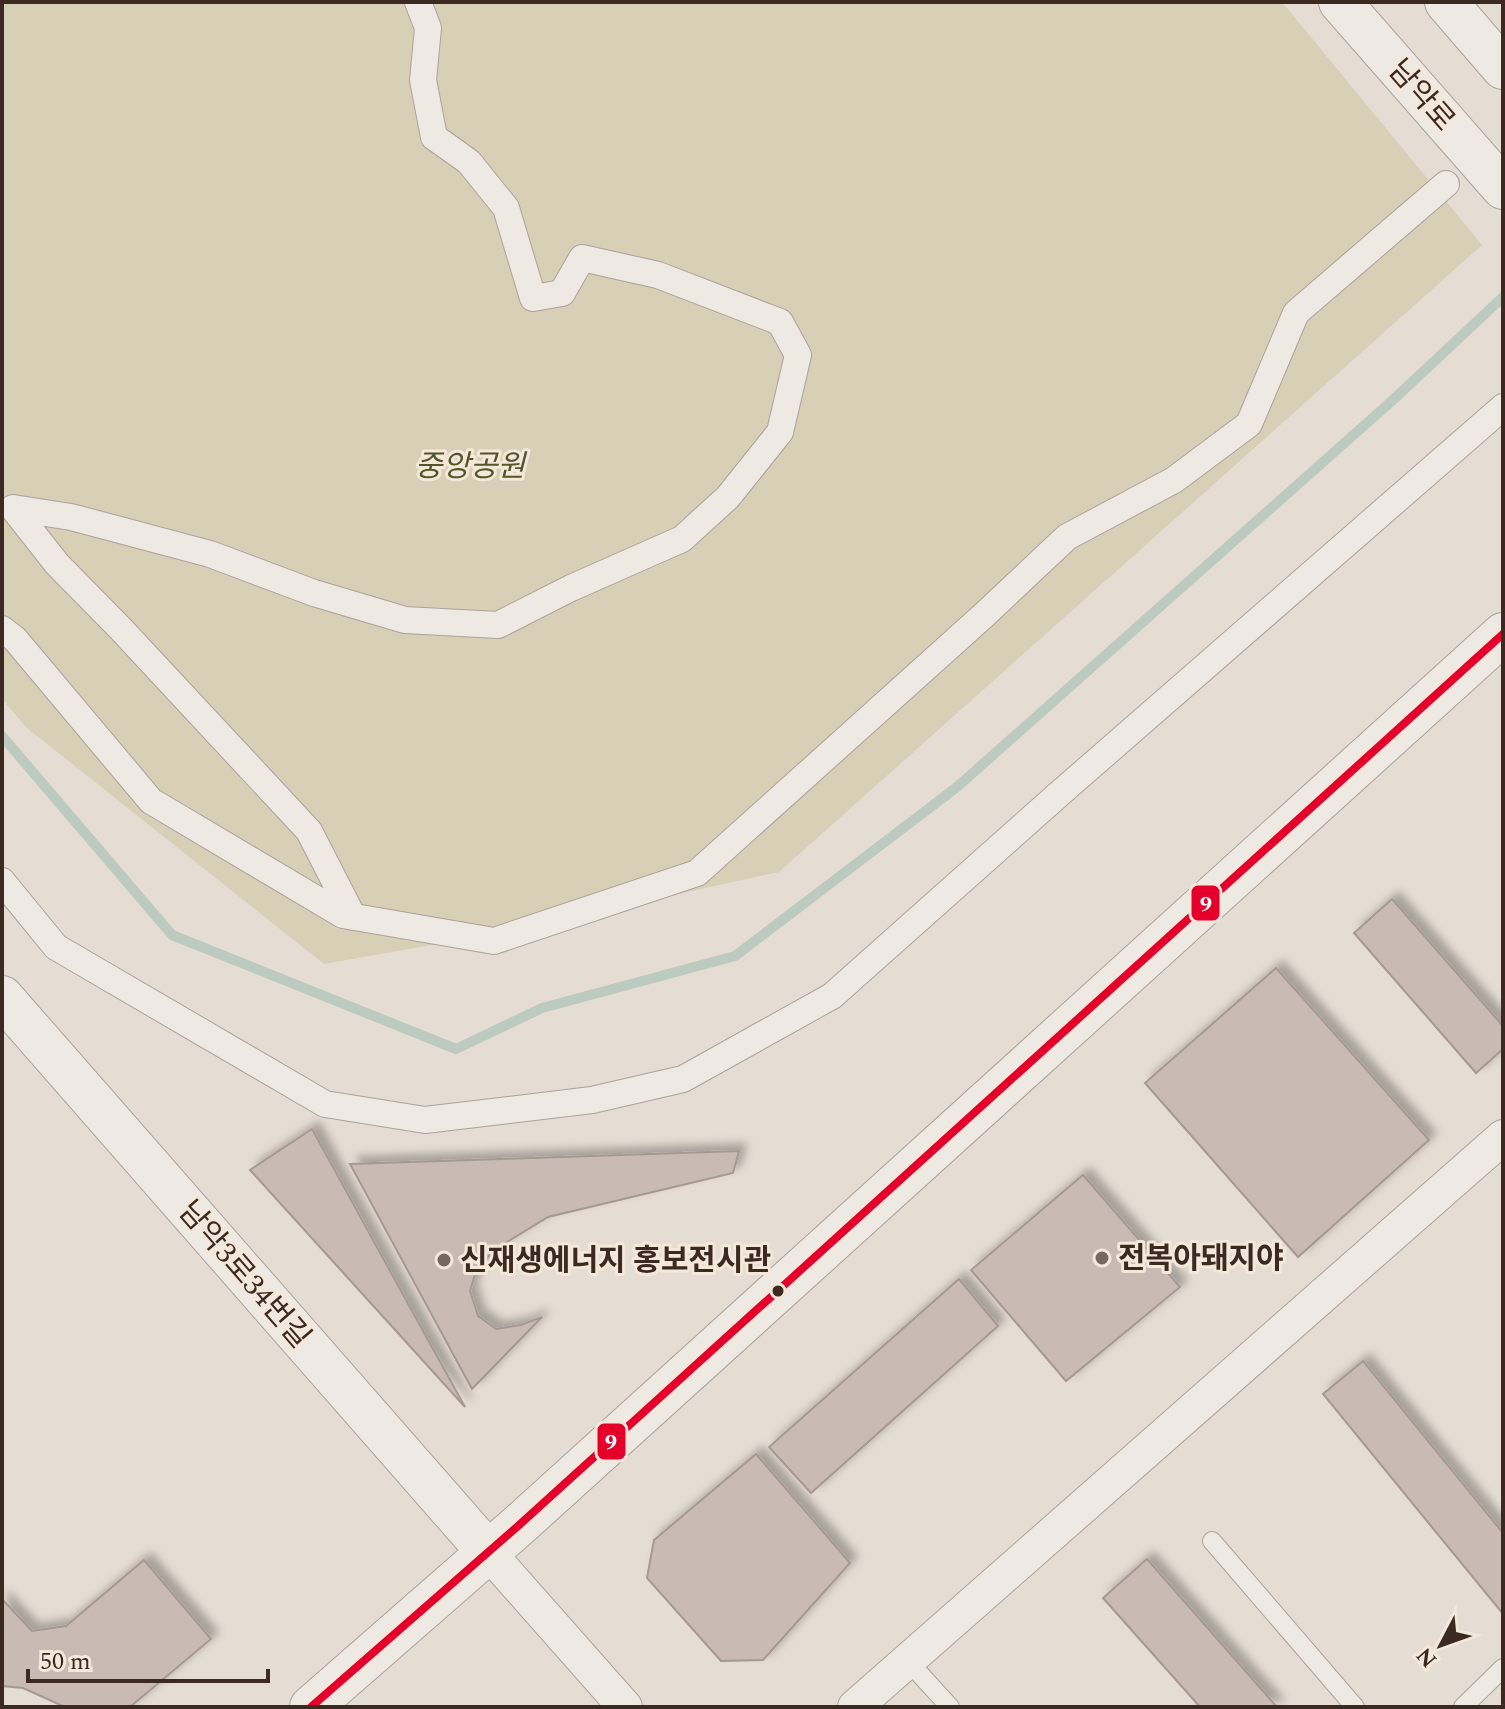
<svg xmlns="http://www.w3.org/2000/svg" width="1505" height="1709" font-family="Spectral,'Noto Sans KR',serif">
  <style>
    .green { fill: #d7d0b6 }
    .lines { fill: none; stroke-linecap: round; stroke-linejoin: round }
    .stream { stroke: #bccabf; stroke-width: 10 }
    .building { fill: #c9bab4; stroke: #a69892; stroke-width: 2; filter: url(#shadow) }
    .service-casing { stroke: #aba29b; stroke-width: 20 }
    .pedestrian-casing { stroke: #aba29b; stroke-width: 28 }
    .minor-casing { stroke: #aba29b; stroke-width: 36 }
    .tertiary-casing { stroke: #aba29b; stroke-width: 44 }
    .service { stroke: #eee9e3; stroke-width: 18 }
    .pedestrian { stroke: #eee9e3; stroke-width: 26 }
    .minor { stroke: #eee9e3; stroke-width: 34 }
    .tertiary { stroke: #eee9e3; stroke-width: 42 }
    .bus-1-casing { stroke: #f4e8db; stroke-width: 14 }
    .bus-1 { stroke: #e4002b; stroke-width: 8 }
    .poi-dot { fill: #766860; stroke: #f4e8db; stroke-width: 3 }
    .bus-dot { fill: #3b2922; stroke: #f4e8db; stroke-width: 3 }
    .labels { text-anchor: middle; stroke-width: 6; stroke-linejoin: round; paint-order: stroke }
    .street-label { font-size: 30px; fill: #3b2922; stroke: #f4e8db }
    .park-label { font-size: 30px; font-style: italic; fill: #53562a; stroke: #f4e8db }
    .poi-label { font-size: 30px; font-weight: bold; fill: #3b2922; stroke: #f4e8db; text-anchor: start }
    .line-badge { stroke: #f4e8db; stroke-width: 3 }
    .badge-label { font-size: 22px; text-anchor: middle; font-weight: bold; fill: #fff }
  </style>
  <defs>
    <filter id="shadow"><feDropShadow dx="7" dy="-7" stdDeviation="4" flood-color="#0004"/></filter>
  </defs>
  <rect width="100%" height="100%" fill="#e5dcd3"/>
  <!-- green -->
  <path class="green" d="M 2,2 L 1282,2 L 1482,245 L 779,872 L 488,935 L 324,964 L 27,728 L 2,699 Z"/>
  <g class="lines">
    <!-- stream -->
    <path class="stream" d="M 2,736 L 172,935 L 456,1049 L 542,1008 L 735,956 L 957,787 L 1394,399 L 1503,297"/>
  </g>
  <!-- building -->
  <path class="building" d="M 1392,899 L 1503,1026 L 1503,1049 L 1476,1073 L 1354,933 Z
    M 1276,968 L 1429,1140 L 1298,1257 L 1145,1083 Z
    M 312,1129 L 406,1300 L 465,1407 L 250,1170 Z
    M 739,1151 L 733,1173 L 548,1217 L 494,1250 L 476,1271 L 470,1291 L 478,1316 L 496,1329 L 521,1325 L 542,1317 L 472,1389 L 350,1164 Z
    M 1083,1175 L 1180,1287 L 1066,1381 L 971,1270 Z
    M 959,1279 L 998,1326 L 811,1493 L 769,1447 Z
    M 1363,1361 L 1503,1533 L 1503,1614 L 1323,1394 Z
    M 756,1454 L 850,1563 L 763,1660 L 721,1661 L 647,1578 L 654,1540 Z
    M 1147,1559 L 1277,1707 L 1200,1707 L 1103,1598 Z
    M 144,1560 L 211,1639 L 130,1707 L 65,1707 L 23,1688 L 2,1686 L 2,1599 L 32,1631 L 66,1626 Z"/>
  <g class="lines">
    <defs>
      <path id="service" d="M 1212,1541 L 1355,1707
        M 908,1661 L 950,1707
        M 1463,1707 L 1503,1668"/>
      <path id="pedestrian" d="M 2,629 L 15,639 L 151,801 L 343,915 L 494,941 L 697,873 L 983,616 L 1067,537 L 1174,480 L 1249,424 L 1296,313 L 1446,184
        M 2,881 L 56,947 L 325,1104 L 425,1120 L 592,1100 L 683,1079 L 832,996 L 1059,794 L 1503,407
        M 353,917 L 309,831 L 120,628 L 57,564 L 13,508 L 71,517 L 210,554 L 314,593 L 405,620 L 498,625 L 571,588 L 682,539 L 728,497 L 780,432 L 798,355 L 780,322 L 658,275 L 582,258 L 562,293 L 533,298 L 506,208 L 469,162 L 434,137 L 423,80 L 428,28 L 418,2"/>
      <path id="minor" d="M 488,1552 L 625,1707
        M 855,1707 L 1503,1137"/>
      <path id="tertiary" d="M 1340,2 L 1503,188
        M 1446,2 L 1503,68
        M 2,997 L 488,1552
        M 311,1707 L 518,1526 L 1503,634"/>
    </defs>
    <!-- service casing -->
    <use href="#service" class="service-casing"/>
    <!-- pedestrian casing -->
    <use href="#pedestrian" class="pedestrian-casing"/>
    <!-- minor casing -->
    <use href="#minor" class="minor-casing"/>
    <!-- tertiary casing -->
    <use href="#tertiary" class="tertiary-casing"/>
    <!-- service -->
    <use href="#service" class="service"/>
    <!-- pedestrian -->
    <use href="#pedestrian" class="pedestrian"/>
    <!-- minor -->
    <use href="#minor" class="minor"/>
    <!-- tertiary -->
    <use href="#tertiary" class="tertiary"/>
    <defs>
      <path id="bus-1" d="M 311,1707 L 518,1526 L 1503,634"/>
    </defs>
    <!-- bus-1 casing -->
    <use href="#bus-1" class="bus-1-casing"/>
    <!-- bus-1 -->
    <use href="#bus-1" class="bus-1"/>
  </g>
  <!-- markers -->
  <g class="poi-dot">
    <circle cx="1102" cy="1258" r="8"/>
    <circle cx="444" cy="1260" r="8"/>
  </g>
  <circle class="bus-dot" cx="778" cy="1291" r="7"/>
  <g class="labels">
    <!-- street labels -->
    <g class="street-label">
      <text transform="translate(1422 95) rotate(49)" y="10">남악로</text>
      <text transform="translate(245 1274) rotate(49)" y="10">남악3로34번길</text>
    </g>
    <!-- park labels -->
    <g class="park-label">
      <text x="470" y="476">중앙공원</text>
    </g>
    <!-- poi labels -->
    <g class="poi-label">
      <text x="1118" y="1268">전복아돼지야</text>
      <text x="460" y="1270">신재생에너지 홍보전시관</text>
    </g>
  </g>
  <g class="line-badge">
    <rect x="1190" y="884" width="31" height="38" rx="8" fill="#e4002b"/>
    <rect x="596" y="1422" width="31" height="39" rx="8" fill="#e4002b"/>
  </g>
  <g class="badge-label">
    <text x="1206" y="911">9</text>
    <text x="611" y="1449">9</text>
  </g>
  <!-- border -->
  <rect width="1505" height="1709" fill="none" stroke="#3b2922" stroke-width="8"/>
  <!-- north arrow -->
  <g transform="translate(1441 1645) rotate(229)" stroke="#f4e8db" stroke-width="6" paint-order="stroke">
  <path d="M0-6L14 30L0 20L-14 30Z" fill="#3b2922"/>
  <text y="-12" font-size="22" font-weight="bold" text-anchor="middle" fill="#3b2922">N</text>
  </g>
  <!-- scale -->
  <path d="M28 1669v12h240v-12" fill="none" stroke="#3b2922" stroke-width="4"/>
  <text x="40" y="1669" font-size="24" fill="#3b2922" stroke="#f4e8db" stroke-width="6" paint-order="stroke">50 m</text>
</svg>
